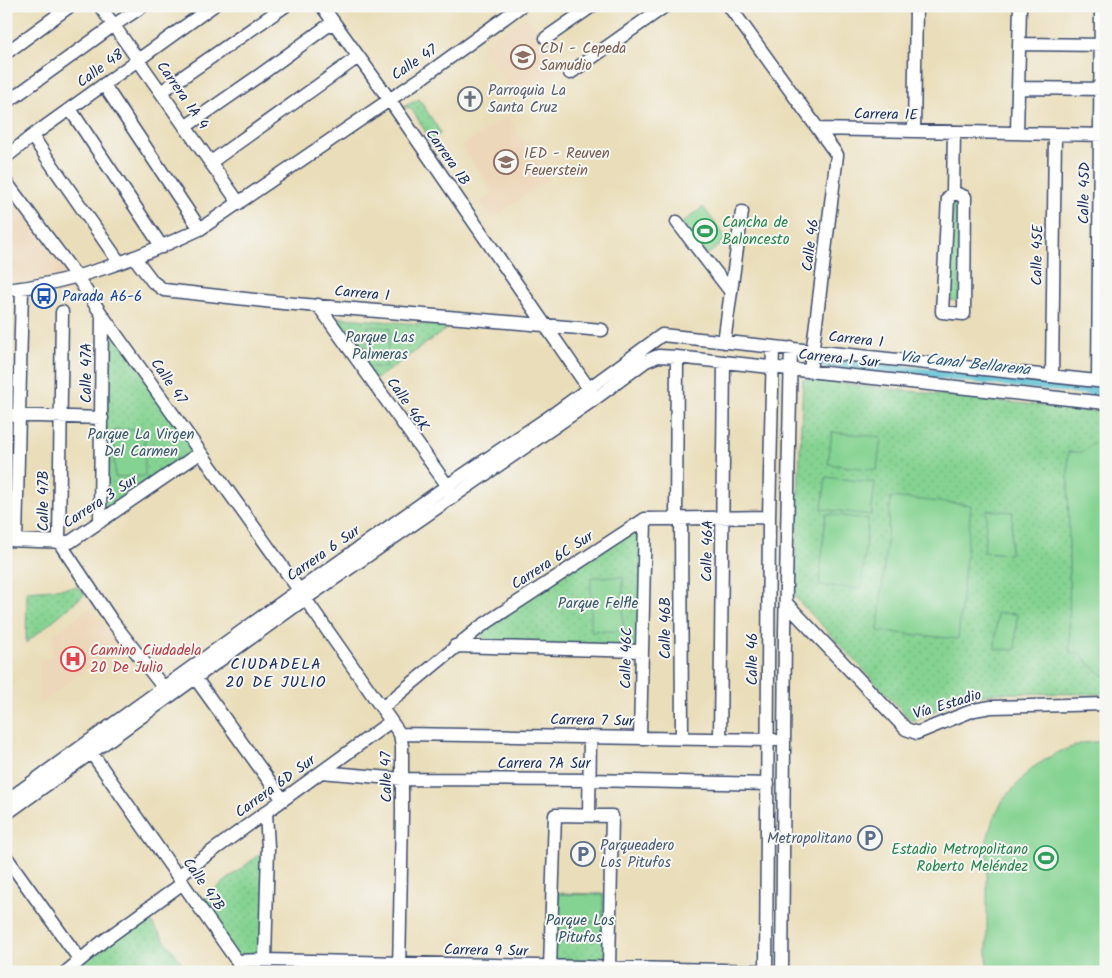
<svg xmlns="http://www.w3.org/2000/svg" width="1112" height="978" font-family="Kalam,sans-serif">
  <style>
    .built { fill: #edd7ba }
    .green { fill: url(#green-dots); stroke: #508178 }
    .pitch { fill: #85d392; stroke: #508178 }
    .lines { fill: none; stroke-linecap: round; stroke-linejoin: round }
    .canal { stroke: #56bfd3; stroke-width: 10 }
    .minor-casing { stroke: #3a496c; stroke-width: 15 }
    .minor { stroke: #fff; stroke-width: 12 }
    .labels { text-anchor: middle; stroke-width: 4; stroke-linejoin: round; paint-order: stroke }
    .education-label { font-size: 15px; fill: #785e54; stroke: #f6f6f2; text-anchor: start }
    .street-label { font-size: 15px; fill: #1b2f5e; stroke: #f6f6f2 }
    .worship-label { font-size: 15px; fill: #5b616d; stroke: #f6f6f2; text-anchor: start }
    .leisure-label { font-size: 15px; fill: #27864d; stroke: #f6f6f2; text-anchor: start }
    .transit-label { font-size: 15px; fill: #164399; stroke: #f6f6f2; text-anchor: start }
    .park-label { font-size: 15px; fill: #36586b; stroke: #f6f6f2 }
    .health-label { font-size: 15px; fill: #be3a42; stroke: #f6f6f2; text-anchor: start }
    .service-label { font-size: 15px; fill: #4e5e75; stroke: #f6f6f2; text-anchor: end }
    .water-label { font-size: 16px; font-style: italic; fill: #2d5a81; stroke: #f6f6f2 }
    .neighbourhood-label { font-size: 16px; letter-spacing: 1px; fill: #1b2f5e; stroke: #f6f6f2 }
  </style>
  <defs>
    <pattern id="green-dots" width="8" height="8" patternUnits="userSpaceOnUse" patternTransform="scale(1.25)"><rect width="8" height="8" fill="#85d392"/><path d="M2 2h.1M6 6h.1" fill="none" stroke="#72b580" stroke-width="1.8" stroke-linecap="round"/></pattern>
  </defs>
  <rect width="100%" height="100%" fill="#f6f6f2"/>
  <filter id="ink" filterUnits="userSpaceOnUse"><feTurbulence type="fractalNoise" baseFrequency=".02" numOctaves="2"/><feDisplacementMap in="SourceGraphic" scale="10" xChannelSelector="R" yChannelSelector="G"/><feConvolveMatrix kernelMatrix="1 2 1 2 8 2 1 2 1" color-interpolation-filters="sRGB"/></filter>
  <filter id="wash" filterUnits="userSpaceOnUse"><feTurbulence type="fractalNoise" baseFrequency=".0096" numOctaves="4" result="noise"/><feDisplacementMap in="SourceGraphic" scale="20" xChannelSelector="R" yChannelSelector="G"/><feGaussianBlur stdDeviation="1.12" result="paint"/><feColorMatrix in="noise" values="0 0 0 0 0 0 0 0 0 0 0 0 0 0 0 0 0 1.4 0 .05"/><feComposite in="paint" operator="in"/></filter>
  <g filter="url(#wash)">
    <rect width="100%" height="100%" fill="#eadeba"/>
    <!-- built -->
    <path class="built" d="M 526,15 L 565,68 L 520,100 L 480,46 Z
      M 507,116 L 550,179 L 492,218 L 481,201 L 494,193 L 462,146 Z
      M 6,189 L 67,272 L 65,276 L 6,284 Z
      M 90,608 L 106,628 L 111,628 L 118,634 L 117,639 L 121,644 L 39,705 L 39,663 L 52,655 L 53,635 Z"/>
    <!-- green -->
    <path class="green" d="M 419,99 L 441,133 L 431,141 L 411,108 L 403,107 Z
      M 952,198 L 961,198 L 960,301 L 947,300 Z
      M 103,316 L 197,453 L 100,519 Z
      M 331,317 L 445,326 L 445,330 L 375,380 Z
      M 803,379 L 1106,413 L 1106,694 L 996,693 L 958,700 L 912,721 L 794,596 Z
      M 643,522 L 641,648 L 484,646 L 481,629 Z
      M 78,587 L 85,594 L 26,643 L 27,591 Z
      M 267,848 L 266,972 L 246,972 L 197,904 Z
      M 555,893 L 607,894 L 606,965 L 553,964 Z
      M 144,913 L 189,972 L 71,972 Z"/>
    <!-- pitch -->
    <path class="pitch" d="M 703,207 L 727,239 L 707,255 L 682,223 Z
      M 368,326 L 390,328 L 386,368 L 364,366 Z
      M 114,430 L 144,430 L 145,476 L 115,477 Z
      M 832,432 L 881,437 L 877,470 L 828,464 Z
      M 1106,434 L 1106,677 L 1089,664 L 1081,653 L 1070,653 L 1068,452 L 1082,452 Z
      M 826,477 L 875,483 L 871,515 L 822,509 Z
      M 891,497 L 971,505 L 958,639 L 878,631 Z
      M 987,510 L 1013,512 L 1010,554 L 984,552 Z
      M 826,514 L 868,519 L 861,589 L 819,585 Z
      M 591,577 L 623,577 L 623,631 L 591,631 Z
      M 997,613 L 1017,614 L 1015,650 L 995,649 Z
      M 1106,741 L 1106,972 L 987,972 L 987,840 L 993,819 L 1003,800 L 1032,768 L 1056,753 L 1083,743 Z
      M 559,894 L 603,895 L 602,922 L 558,921 Z"/>
    <g class="lines">
      <!-- canal -->
      <path class="canal" d="M 821,362 L 1106,392"/>
    </g>
  </g>
  <g filter="url(#ink)">
    <g class="lines">
      <defs>
        <path id="minor" d="M 100,6 L 239,203
          M 322,6 L 389,99 L 594,396
          M 729,6 L 837,155 L 810,371
          M 546,38 L 592,6
          M 1019,44 L 1106,45
          M 6,53 L 70,6
          M 570,73 L 665,6
          M 104,85 L 200,229
          M 1019,88 L 1106,89
          M 161,92 L 285,6
          M 6,103 L 114,25 L 143,6
          M 70,109 L 162,247
          M 185,127 L 260,75 L 333,22
          M 818,129 L 1106,135
          M 914,131 L 916,6
          M 1017,133 L 1020,6
          M 32,136 L 119,262
          M 6,157 L 32,136 L 213,6
          M 211,162 L 358,57
          M 6,182 L 77,277 L 102,315 L 299,590 L 400,734 L 402,746 L 402,813 L 399,972
          M 953,192 L 965,197 L 964,314 L 942,312 L 948,198 Z
          M 953,192 L 954,132
          M 677,222 L 731,292
          M 134,257 L 153,282 L 164,290 L 283,303 L 602,330
          M 6,290 C 74,283 138,258 200,229 L 423,77 L 521,6
          M 318,305 L 452,492
          M 62,312 L 59,542 L 112,621 L 163,687
          M 724,342 L 742,212
          M 1052,376 L 1055,134
          M 1098,381 L 1101,6
          M 6,415 L 102,418
          M 681,518 L 682,738
          M 676,519 L 677,357
          M 100,522 L 102,315
          M 6,540 L 70,542 L 200,453
          M 16,540 L 22,289
          M 786,603 L 906,729 L 917,733 L 974,710 L 991,707 L 1106,704
          M 455,646 L 642,651
          M 191,672 L 283,800
          M 382,708 L 480,627 L 645,519 L 769,517
          M 400,734 L 774,740
          M 640,737 L 645,519
          M 720,739 L 724,362
          M 86,745 L 237,961 L 241,972
          M 321,772 L 402,779 L 589,780 L 768,784
          M 6,801 L 299,590 L 447,486 L 552,415 L 662,335 L 1106,382
          M 6,814 L 305,599 L 596,398 L 646,361 L 658,356 L 677,357 L 1106,403
          M 589,816 L 590,737
          M 6,857 L 80,960
          M 178,876 L 390,722
          M 265,960 L 268,847 L 266,813
          M 237,961 L 265,960 L 766,971
          M 550,967 L 555,815 L 612,816 L 609,968
          M 66,972 L 102,942 L 183,883
          M 766,972 L 769,517 L 773,347
          M 782,972 L 785,632 L 791,348"/>
      </defs>
      <!-- minor casing -->
      <use href="#minor" class="minor-casing"/>
      <!-- minor -->
      <use href="#minor" class="minor"/>
    </g>
  </g>
  <!-- icons -->
  <defs>
    <symbol id="school-ring" viewBox="-11 -11 22 22"><circle r="9.5" fill="#f6f6f2" stroke="#8d6e63" stroke-width="1.5"/><path d="M0-5L7-2L0 1L-7-2ZM-4 1L0 2.5L4 1V4Q0 6-4 4Z" fill="#8d6e63"/></symbol>
    <symbol id="church-ring" viewBox="-11 -11 22 22"><circle r="9.5" fill="#f6f6f2" stroke="#6b7280" stroke-width="1.5"/><path d="M-1.2-6h2.4v3.5h3.3v2.4h-3.3V6h-2.4V-.1h-3.3v-2.4h3.3Z" fill="#6b7280"/></symbol>
    <symbol id="stadium-ring" viewBox="-11 -11 22 22"><circle r="9.5" fill="#f6f6f2" stroke="#2e9e5b" stroke-width="1.5"/><path d="M0-5a6.5 5 0 1 0 0 10a6.5 5 0 1 0 0-10ZM-3.5-1.8h7v3.6h-7Z" fill="#2e9e5b"/></symbol>
    <symbol id="bus-ring" viewBox="-11 -11 22 22"><circle r="9.5" fill="#f6f6f2" stroke="#1a4fb4" stroke-width="1.5"/><path d="M-5-6H5V4H4V6H2V4H-2V6H-4V4H-5ZM-3.5-4V0h7V-4ZM-3.5 1.2v1.5H-2V1.2ZM2 1.2v1.5H3.5V1.2Z" fill="#1a4fb4"/></symbol>
    <symbol id="hospital-ring" viewBox="-11 -11 22 22"><circle r="9.5" fill="#f6f6f2" stroke="#e0444e" stroke-width="1.5"/><path d="M-5-5h3v3.5h4V-5h3V5h-3V1.5h-4V5h-3Z" fill="#e0444e"/></symbol>
    <symbol id="parking-ring" viewBox="-11 -11 22 22"><circle r="9.5" fill="#f6f6f2" stroke="#5c6f8a" stroke-width="1.5"/><path d="M-3.5-5.5H1a3.5 3.5 0 0 1 0 7H-1V5.5H-3.5ZM-1-3.4V-.6H.8a1.4 1.4 0 0 0 0-2.8Z" fill="#5c6f8a"/></symbol>
  </defs>
  <g fill-rule="evenodd">
    <use href="#school-ring" x="509" y="43" width="28" height="28"/>
    <use href="#church-ring" x="456" y="85" width="28" height="28"/>
    <use href="#school-ring" x="492" y="148" width="28" height="28"/>
    <use href="#stadium-ring" x="691" y="217" width="28" height="28"/>
    <use href="#bus-ring" x="30" y="282" width="28" height="28"/>
    <use href="#hospital-ring" x="59" y="645" width="28" height="28"/>
    <use href="#parking-ring" x="856" y="824" width="28" height="28"/>
    <use href="#parking-ring" x="569" y="840" width="28" height="28"/>
    <use href="#stadium-ring" x="1032" y="844" width="28" height="28"/>
  </g>
  <g class="labels">
    <!-- education labels -->
    <g class="education-label">
      <text x="540" y="53">CDI - Cepeda<tspan x="540" dy="17">Samudio</tspan></text>
      <text x="524" y="158">IED - Reuven<tspan x="524" dy="17">Feuerstein</tspan></text>
    </g>
    <!-- street labels -->
    <g class="street-label">
      <text transform="translate(414 62) rotate(-34)" y="5">Calle 47</text>
      <text transform="translate(100 68) rotate(-36)" y="5">Calle 48</text>
      <text transform="translate(183 95) rotate(55)" y="5">Carrera 1A 4</text>
      <text transform="translate(886 114) rotate(1)" y="5">Carrera 1E</text>
      <text transform="translate(448 157) rotate(55)" y="5">Carrera 1B</text>
      <text transform="translate(1084 193) rotate(-89)" y="5">Calle 45D</text>
      <text transform="translate(810 245) rotate(-83)" y="5">Calle 46</text>
      <text transform="translate(1037 255) rotate(-89)" y="5">Calle 45E</text>
      <text transform="translate(362 293) rotate(5)" y="5">Carrera 1</text>
      <text transform="translate(856 339) rotate(6)" y="5">Carrera 1</text>
      <text transform="translate(839 358) rotate(6)" y="5">Carrera 1 Sur</text>
      <text transform="translate(86 373) rotate(-90)" y="5">Calle 47A</text>
      <text transform="translate(169 381) rotate(55)" y="5">Calle 47</text>
      <text transform="translate(408 404) rotate(55)" y="5">Calle 46K</text>
      <text transform="translate(43 501) rotate(-90)" y="5">Calle 47B</text>
      <text transform="translate(100 501) rotate(-33)" y="5">Carrera 3 Sur</text>
      <text transform="translate(707 551) rotate(-89)" y="5">Calle 46A</text>
      <text transform="translate(323 553) rotate(-35)" y="5">Carrera 6 Sur</text>
      <text transform="translate(552 560) rotate(-33)" y="5">Carrera 6C Sur</text>
      <text transform="translate(665 628) rotate(-90)" y="5">Calle 46B</text>
      <text transform="translate(626 658) rotate(-89)" y="5">Calle 46C</text>
      <text transform="translate(752 659) rotate(-90)" y="5">Calle 46</text>
      <text transform="translate(947 704) rotate(-17)" y="5">Vía Estadio</text>
      <text transform="translate(592 720) rotate(1)" y="5">Carrera 7 Sur</text>
      <text x="544" y="768">Carrera 7A Sur</text>
      <text transform="translate(386 777) rotate(-91)" y="5">Calle 47</text>
      <text transform="translate(275 786) rotate(-36)" y="5">Carrera 6D Sur</text>
      <text transform="translate(204 884) rotate(55)" y="5">Calle 47B</text>
      <text transform="translate(486 950) rotate(1)" y="5">Carrera 9 Sur</text>
    </g>
    <!-- worship labels -->
    <g class="worship-label">
      <text x="488" y="95">Parroquia La<tspan x="488" dy="17">Santa Cruz</tspan></text>
    </g>
    <!-- leisure labels -->
    <g class="leisure-label">
      <text x="722" y="227">Cancha de<tspan x="722" dy="17">Baloncesto</tspan></text>
      <text x="1028" y="854" text-anchor="end">Estadio Metropolitano<tspan x="1028" dy="17">Roberto Meléndez</tspan></text>
    </g>
    <!-- transit labels -->
    <g class="transit-label">
      <text x="62" y="301">Parada A6-6</text>
    </g>
    <!-- park labels -->
    <g class="park-label">
      <text x="380" y="342">Parque Las<tspan x="380" dy="17">Palmeras</tspan></text>
      <text x="141" y="439">Parque La Virgen<tspan x="141" dy="17">Del Carmen</tspan></text>
      <text x="598" y="608">Parque Felfle</text>
      <text x="580" y="925">Parque Los<tspan x="580" dy="17">Pitufos</tspan></text>
    </g>
    <!-- health labels -->
    <g class="health-label">
      <text x="90" y="655">Camino Ciudadela<tspan x="90" dy="17">20 De Julio</tspan></text>
    </g>
    <!-- service labels -->
    <g class="service-label">
      <text x="852" y="843">Metropolitano</text>
      <text x="600" y="850" text-anchor="start">Parqueadero<tspan x="600" dy="17">Los Pitufos</tspan></text>
    </g>
    <!-- water labels -->
    <g class="water-label">
      <text transform="translate(965 362) rotate(6)" y="6">Via Canal Bellarena</text>
    </g>
    <!-- neighbourhood labels -->
    <g class="neighbourhood-label">
      <text x="276" y="669">CIUDADELA<tspan x="276" dy="18">20 DE JULIO</tspan></text>
    </g>
  </g>
  <!-- margin -->
  <rect width="1112" height="978" fill="none" stroke="#f6f6f2" stroke-width="25"/>
</svg>
